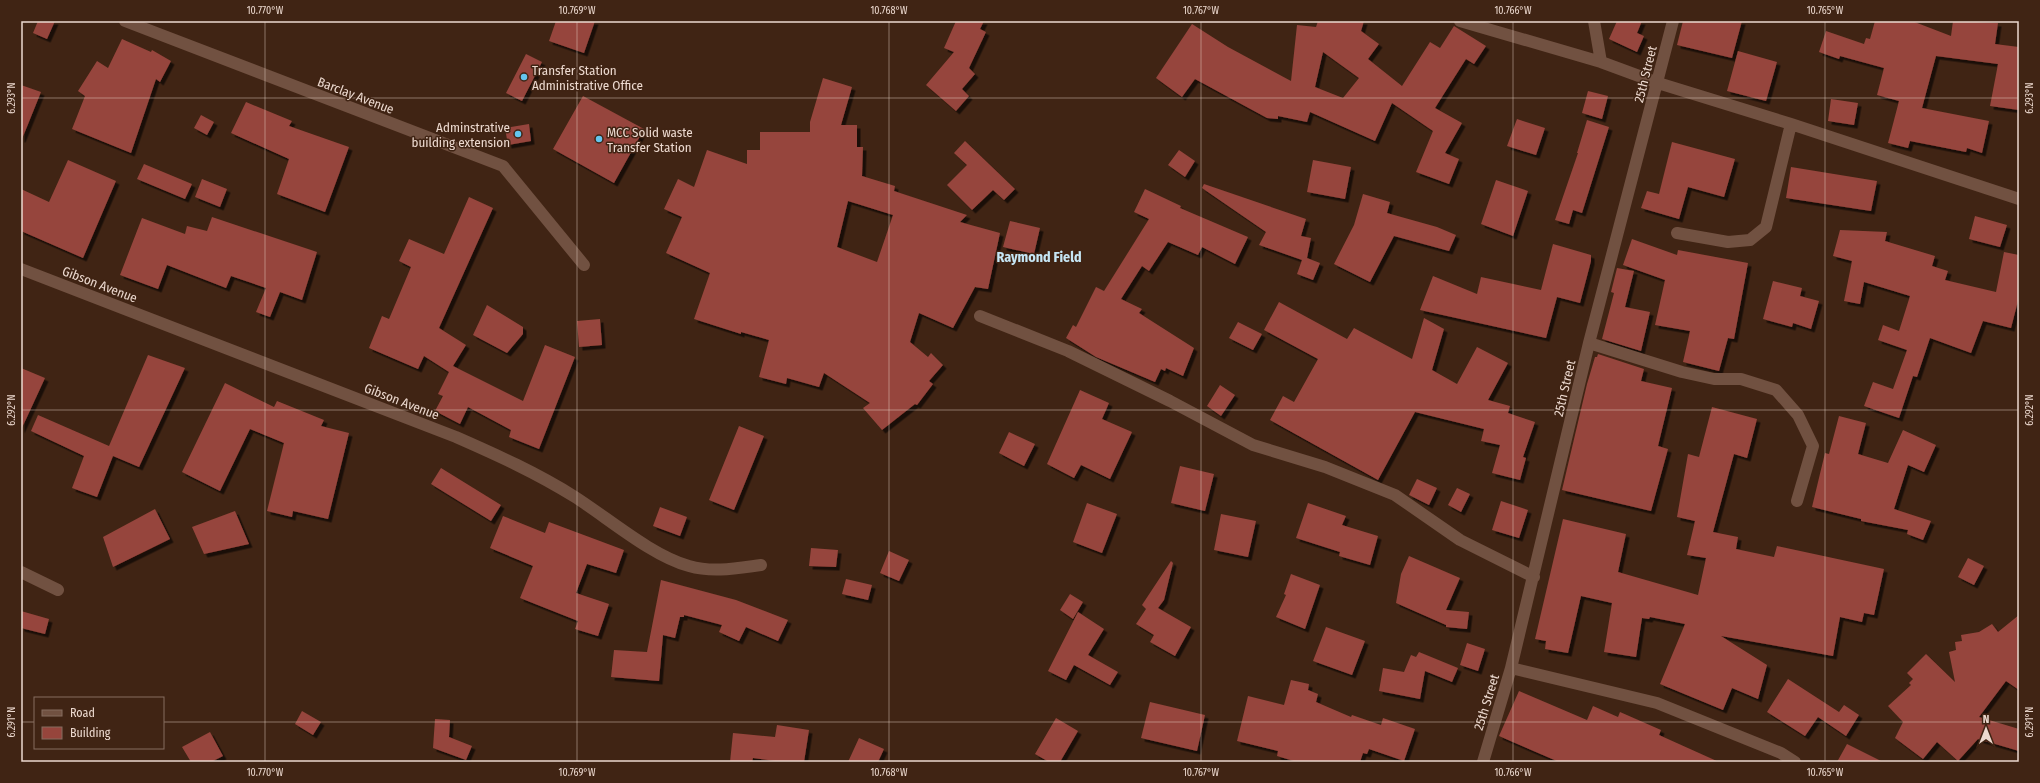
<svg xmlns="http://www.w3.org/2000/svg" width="2040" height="783" font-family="'Fira Sans Condensed',sans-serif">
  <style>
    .building { fill: #96453c; fill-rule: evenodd; filter: url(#shadow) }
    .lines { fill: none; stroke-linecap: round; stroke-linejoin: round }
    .minor { stroke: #715141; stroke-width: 12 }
    .ticks { fill: none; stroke: #ecd9cf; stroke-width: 1; stroke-opacity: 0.45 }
    .poi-dot { fill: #64c5ee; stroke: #402414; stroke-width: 1.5 }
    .labels { text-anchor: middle; stroke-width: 3; stroke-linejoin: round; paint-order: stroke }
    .poi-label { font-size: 13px; fill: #ecd9cf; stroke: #402414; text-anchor: start }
    .street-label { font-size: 13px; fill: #ecd9cf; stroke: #402414 }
    .neighbourhood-label { font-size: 14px; font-weight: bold; fill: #c6e6f5; stroke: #402414 }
    .neatline { fill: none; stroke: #ecd9cf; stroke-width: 1.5 }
    .ticks-label { font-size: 10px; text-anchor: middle; fill: #ecd9cf }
  </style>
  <defs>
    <filter id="shadow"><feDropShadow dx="3.5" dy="3.5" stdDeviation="0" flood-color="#0009"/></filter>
  </defs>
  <rect width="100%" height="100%" fill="#402414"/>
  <!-- building -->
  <path class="building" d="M 38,21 L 55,21 L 47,39 L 33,33 Z
    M 556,21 L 595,21 L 584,53 L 549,41 Z
    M 956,21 L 984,21 L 980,29 L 986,32 L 969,68 L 975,74 L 962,89 L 969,96 L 956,111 L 926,85 L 954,52 L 944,48 Z
    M 1318,21 L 1364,21 L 1361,31 L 1379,44 L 1368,59 L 1402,86 L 1430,42 L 1440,48 L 1454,26 L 1486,46 L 1474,64 L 1466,59 L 1435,108 L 1462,123 L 1445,153 L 1459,159 L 1449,184 L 1416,172 L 1433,131 L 1392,103 L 1375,141 L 1310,112 L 1307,122 L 1278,116 L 1278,119 L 1267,118 L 1195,79 L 1182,97 L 1156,78 L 1192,24 L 1228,47 L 1291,81 L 1297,25 L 1316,27 ZM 1323,52 L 1359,78 L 1343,98 L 1315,87 Z
    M 1617,21 L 1642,21 L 1637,33 L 1644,36 L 1637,52 L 1609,39 Z
    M 1683,21 L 1742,21 L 1732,58 L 1677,45 Z
    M 1875,21 L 1912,21 L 1951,36 L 1953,21 L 1998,23 L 1995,44 L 2019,47 L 2019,110 L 1990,106 L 1998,64 L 1936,56 L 1922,108 L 1989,121 L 1982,153 L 1967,148 L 1966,152 L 1910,141 L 1908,148 L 1888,143 L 1899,101 L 1877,95 L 1884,68 L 1840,56 L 1839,59 L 1819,52 L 1826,31 L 1864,44 L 1866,38 L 1870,39 Z
    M 122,39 L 151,52 L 152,50 L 171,61 L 160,82 L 156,79 L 131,153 L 72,129 L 85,96 L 78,91 L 97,61 L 108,68 Z
    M 1738,51 L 1777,62 L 1766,101 L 1727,91 Z
    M 526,54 L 542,62 L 522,101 L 506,93 Z
    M 823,78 L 852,87 L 841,125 L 857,125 L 857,147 L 863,147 L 862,176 L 895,186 L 894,191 L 967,215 L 960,222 L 1000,233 L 988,289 L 975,287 L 953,328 L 919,313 L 910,342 L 928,357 L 931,353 L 943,365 L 929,381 L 933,384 L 917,405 L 915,404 L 882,430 L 863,408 L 870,403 L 824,373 L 819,387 L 787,378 L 786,384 L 759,377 L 769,340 L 741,332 L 741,334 L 694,319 L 710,273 L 666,253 L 682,217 L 664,209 L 678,179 L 694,187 L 707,150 L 747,164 L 747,150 L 760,150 L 760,132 L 810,132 L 810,122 ZM 848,201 L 893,215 L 877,262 L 837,247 Z
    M 21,85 L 41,92 L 22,139 L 21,139 Z
    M 1588,91 L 1608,96 L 1602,119 L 1582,113 Z
    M 583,96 L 644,129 L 614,183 L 553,149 Z
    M 1831,99 L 1858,103 L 1854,125 L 1828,121 Z
    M 246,102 L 292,121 L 289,126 L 349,147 L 325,212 L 277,194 L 289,159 L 231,133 Z
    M 201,115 L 214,122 L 207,135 L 194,128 Z
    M 1517,119 L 1545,128 L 1536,155 L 1507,146 Z
    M 1587,120 L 1609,127 L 1582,213 L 1573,210 L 1569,224 L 1555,220 L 1578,153 L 1577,153 Z
    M 529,124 L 531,141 L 508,145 L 505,128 Z
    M 965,141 L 1015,189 L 1004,200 L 993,190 L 972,210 L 947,185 L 967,165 L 954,153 Z
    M 1672,142 L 1735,159 L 1724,197 L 1688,187 L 1679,219 L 1641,208 L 1647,191 L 1659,194 Z
    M 1179,150 L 1195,161 L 1185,177 L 1168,165 Z
    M 68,160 L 116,181 L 83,258 L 21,231 L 21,189 L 49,202 Z
    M 1313,160 L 1351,167 L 1345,199 L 1307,192 Z
    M 144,164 L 192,184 L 185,199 L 137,179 Z
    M 1791,167 L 1877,181 L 1871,211 L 1786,198 Z
    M 202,179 L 227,189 L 220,207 L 195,197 Z
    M 1496,180 L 1528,191 L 1513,236 L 1481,224 Z
    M 1204,184 L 1306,219 L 1301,236 L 1311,238 L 1307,258 L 1320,263 L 1313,280 L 1297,274 L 1302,260 L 1259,245 L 1266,232 L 1202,188 Z
    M 1145,189 L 1181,206 L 1180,208 L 1248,237 L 1235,264 L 1202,247 L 1198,255 L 1168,242 L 1149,271 L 1142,266 L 1121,299 L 1142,309 L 1139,313 L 1194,348 L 1183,376 L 1166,368 L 1165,371 L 1161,369 L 1155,382 L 1096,357 L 1066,338 L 1073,325 L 1076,327 L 1096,287 L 1104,291 L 1149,219 L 1134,212 Z
    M 1363,194 L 1390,202 L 1387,213 L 1437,227 L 1456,235 L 1449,251 L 1394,236 L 1370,282 L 1334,264 L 1354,225 Z
    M 469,197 L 493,208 L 439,328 L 466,345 L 453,366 L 523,401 L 545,345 L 575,357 L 539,449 L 509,437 L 511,430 L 468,407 L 460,424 L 435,411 L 443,396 L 438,394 L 449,372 L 424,356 L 418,369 L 369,348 L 382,316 L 389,319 L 411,267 L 399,261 L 409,239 L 444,254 Z
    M 1975,216 L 2007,225 L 2000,247 L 1969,239 Z
    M 212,217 L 317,252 L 302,300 L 280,292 L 270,317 L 256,312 L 266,288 L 231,276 L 226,288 L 167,265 L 158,289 L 120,275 L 142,218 L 185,234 L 187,226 L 207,231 Z
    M 1010,221 L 1040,228 L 1034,254 L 1003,247 Z
    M 1840,230 L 1887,232 L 1885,241 L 1935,256 L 1932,266 L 1948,271 L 1945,280 L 1996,292 L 2004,252 L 2019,255 L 2019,297 L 2011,328 L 1983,321 L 1971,353 L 1930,338 L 1917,377 L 1913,376 L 1899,418 L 1864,406 L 1873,382 L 1893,389 L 1907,350 L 1878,340 L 1883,325 L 1899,331 L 1910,296 L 1864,282 L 1860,304 L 1844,301 L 1852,261 L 1833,256 Z
    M 1632,239 L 1677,255 L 1678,250 L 1748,263 L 1734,339 L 1728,338 L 1719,371 L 1683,362 L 1690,331 L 1655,325 L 1665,280 L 1623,265 Z
    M 1553,244 L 1591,255 L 1591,261 L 1580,303 L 1557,297 L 1546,338 L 1420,310 L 1433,276 L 1477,294 L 1481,277 L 1541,290 Z
    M 1617,268 L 1634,271 L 1625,307 L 1650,312 L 1641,351 L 1602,339 L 1614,293 L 1611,292 Z
    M 1773,281 L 1802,288 L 1800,296 L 1819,301 L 1811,329 L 1793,323 L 1792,327 L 1763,319 Z
    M 1279,302 L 1347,339 L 1354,328 L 1412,359 L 1424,318 L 1444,329 L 1432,370 L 1457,384 L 1477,347 L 1508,363 L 1488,400 L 1510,406 L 1508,413 L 1535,422 L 1523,457 L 1526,458 L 1520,480 L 1492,473 L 1500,445 L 1481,441 L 1484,429 L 1415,412 L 1378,480 L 1270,420 L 1283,396 L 1294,402 L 1318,359 L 1264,330 Z
    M 487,305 L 523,327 L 523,334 L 507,353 L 473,335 Z
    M 600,319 L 602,345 L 579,347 L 577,321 Z
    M 1238,322 L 1262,334 L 1253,350 L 1229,338 Z
    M 1598,354 L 1644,369 L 1641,381 L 1672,388 L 1658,446 L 1668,449 L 1651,511 L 1562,490 L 1587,384 L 1595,357 L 1597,357 Z
    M 148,355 L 185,368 L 139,467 L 113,456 L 97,497 L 72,488 L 84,456 L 31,431 L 38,415 L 109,446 Z
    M 21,368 L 45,378 L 21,430 Z
    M 225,383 L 274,407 L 277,401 L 324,420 L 321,426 L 349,433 L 328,519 L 293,511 L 292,517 L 267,511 L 284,443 L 250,429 L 220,491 L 182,472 Z
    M 1220,385 L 1235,395 L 1221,416 L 1207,406 Z
    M 1080,390 L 1109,403 L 1102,419 L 1132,432 L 1110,479 L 1081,465 L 1074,478 L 1047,464 Z
    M 1712,407 L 1757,419 L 1747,458 L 1734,454 L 1713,532 L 1738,537 L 1736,549 L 1774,557 L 1777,546 L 1884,569 L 1874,615 L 1864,613 L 1862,622 L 1840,617 L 1833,656 L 1721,636 L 1767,665 L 1758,699 L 1732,688 L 1723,710 L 1660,684 L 1685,624 L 1650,617 L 1649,619 L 1642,618 L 1636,657 L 1604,652 L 1612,603 L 1581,596 L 1568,653 L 1545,649 L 1546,641 L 1535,639 L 1563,519 L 1626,534 L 1618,572 L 1698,595 L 1706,558 L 1687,555 L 1695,521 L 1677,517 L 1688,454 L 1699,457 Z
    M 1839,416 L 1866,423 L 1858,454 L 1888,463 L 1903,430 L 1936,445 L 1924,472 L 1908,465 L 1894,509 L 1931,521 L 1923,540 L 1907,534 L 1908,530 L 1861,521 L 1861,519 L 1812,507 L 1825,453 L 1829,454 Z
    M 739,426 L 764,436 L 734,510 L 709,500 Z
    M 1009,432 L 1035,444 L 1024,466 L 999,453 Z
    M 1180,466 L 1214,474 L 1205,511 L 1171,503 Z
    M 441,468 L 501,505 L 491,521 L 431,484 Z
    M 1417,479 L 1437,488 L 1429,505 L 1409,495 Z
    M 1457,488 L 1470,494 L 1461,512 L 1448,505 Z
    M 1501,501 L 1528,510 L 1519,538 L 1492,530 Z
    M 1087,503 L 1117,514 L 1102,553 L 1073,542 Z
    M 1308,503 L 1346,516 L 1342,525 L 1378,536 L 1370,565 L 1339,556 L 1340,552 L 1296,538 Z
    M 660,507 L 687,517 L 680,536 L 653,526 Z
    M 155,509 L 170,539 L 113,567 L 103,537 Z
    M 235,511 L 249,544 L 204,554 L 192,527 Z
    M 1221,514 L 1256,521 L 1248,557 L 1214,550 Z
    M 503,516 L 545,533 L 549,522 L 624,550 L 616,573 L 587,564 L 576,593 L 609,604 L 598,636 L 575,629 L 578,621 L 520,598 L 533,566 L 490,548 Z
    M 811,548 L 838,550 L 836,567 L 809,566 Z
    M 889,551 L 909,560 L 899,581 L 880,573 Z
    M 1409,556 L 1460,578 L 1446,610 L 1469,612 L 1467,629 L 1446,627 L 1446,625 L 1396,603 L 1401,574 Z
    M 1968,558 L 1984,566 L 1974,585 L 1958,577 Z
    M 1171,561 L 1173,563 L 1164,600 L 1158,608 L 1191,627 L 1175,656 L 1150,642 L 1154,635 L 1136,624 L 1146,609 L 1142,605 Z
    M 1291,574 L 1320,585 L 1305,629 L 1276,617 L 1286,595 L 1284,594 Z
    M 846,579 L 872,585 L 868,600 L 842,594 Z
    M 661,580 L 736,600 L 788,620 L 778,641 L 746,627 L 739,641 L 719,632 L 722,625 L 684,615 L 684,617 L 680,617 L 675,638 L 663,635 L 659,681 L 611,677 L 614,650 L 647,652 Z
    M 1070,594 L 1083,602 L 1073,619 L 1060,610 Z
    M 21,611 L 49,619 L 45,634 L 21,628 Z
    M 1078,612 L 1104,629 L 1088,655 L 1118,672 L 1110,685 L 1074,665 L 1066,680 L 1048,671 Z
    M 2019,615 L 2019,690 L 2006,681 L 1979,717 L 2019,729 L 2019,751 L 1978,739 L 1958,761 L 1937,742 L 1923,759 L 1895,738 L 1903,722 L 1888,706 L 1911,685 L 1909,683 L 1913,679 L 1907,673 L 1926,654 L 1955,682 L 1949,652 L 1956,650 L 1955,642 L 1962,641 L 1961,635 L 1979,632 L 1992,624 L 1998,632 Z
    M 1326,627 L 1365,641 L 1352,675 L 1313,661 Z
    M 1467,643 L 1485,649 L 1478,671 L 1460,665 Z
    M 1419,652 L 1458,668 L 1452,682 L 1425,671 L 1420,699 L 1379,691 L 1383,668 L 1404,672 L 1411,655 L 1416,657 Z
    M 1788,679 L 1839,712 L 1844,705 L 1859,715 L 1846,736 L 1818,717 L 1805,736 L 1767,712 Z
    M 1291,680 L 1309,684 L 1308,690 L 1318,694 L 1316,702 L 1351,717 L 1352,715 L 1381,725 L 1383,718 L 1415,729 L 1404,761 L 1369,749 L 1367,754 L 1363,753 L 1360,762 L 1297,762 L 1277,756 L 1278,751 L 1237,741 L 1248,696 L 1284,705 Z
    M 1519,691 L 1587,720 L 1593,706 L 1618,717 L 1620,712 L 1661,730 L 1659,735 L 1719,762 L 1559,762 L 1499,736 Z
    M 1150,702 L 1205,715 L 1197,751 L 1141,738 Z
    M 302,711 L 321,722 L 313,735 L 295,724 Z
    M 1056,718 L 1078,731 L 1060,762 L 1049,762 L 1035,754 Z
    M 435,719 L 450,720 L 449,737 L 472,746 L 466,760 L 433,748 Z
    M 777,725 L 809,730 L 804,762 L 782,762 L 753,758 L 752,762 L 730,762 L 733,733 L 775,737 Z
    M 210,732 L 223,756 L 211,762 L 191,762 L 182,747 Z
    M 859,738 L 884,749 L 878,762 L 848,762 Z
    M 1847,744 L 1883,762 L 1837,762 Z"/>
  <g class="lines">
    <!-- minor -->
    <path class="minor" d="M 125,21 L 503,166 L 584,265
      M 1460,21 L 1601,62 L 1658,83 L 1791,124 L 2019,199
      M 1594,21 L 1601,62
      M 1677,233 L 1728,242 L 1750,240 L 1766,227 L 1791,124
      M 21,269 L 456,437 C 497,455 537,473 575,497 C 608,518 652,556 689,566 C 713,573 738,568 761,565
      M 980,316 L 1068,351 L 1170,401 L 1253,445 L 1325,467 L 1395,495 L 1460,540 L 1534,577
      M 1589,343 L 1682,372 L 1714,379 L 1741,379 L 1776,390 L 1798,415 L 1813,446 L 1797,501
      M 21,572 L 58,590
      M 1511,668 L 1657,703 L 1781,753 L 1795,762
      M 1483,762 L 1511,668 L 1589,343 L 1673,21"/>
  </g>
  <!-- ticks -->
  <path class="ticks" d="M 265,21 L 265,762M 577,21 L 577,762M 889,21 L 889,762M 1201,21 L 1201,762M 1513,21 L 1513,762M 1825,21 L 1825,762M 21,98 L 2019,98M 21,410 L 2019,410M 21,722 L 35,722M 163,722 L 2019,722"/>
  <!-- markers -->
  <g class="poi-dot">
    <circle cx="524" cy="77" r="4"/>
    <circle cx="518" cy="134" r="4"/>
    <circle cx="599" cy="139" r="4"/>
  </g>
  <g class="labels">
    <!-- poi labels -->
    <g class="poi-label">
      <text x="532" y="75">Transfer Station<tspan x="532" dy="15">Administrative Office</tspan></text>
      <text x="510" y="132" text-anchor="end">Adminstrative<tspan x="510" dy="15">building extension</tspan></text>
      <text x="607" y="137">MCC Solid waste<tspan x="607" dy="15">Transfer Station</tspan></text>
    </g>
    <!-- street labels -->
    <g class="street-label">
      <text transform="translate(1645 74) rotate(-76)" y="5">25th Street</text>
      <text transform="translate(356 95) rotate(21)" y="5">Barclay Avenue</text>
      <text transform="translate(100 284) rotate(21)" y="5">Gibson Avenue</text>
      <text transform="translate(1564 388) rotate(-77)" y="5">25th Street</text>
      <text transform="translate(402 401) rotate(21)" y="5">Gibson Avenue</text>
      <text transform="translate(1486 702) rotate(-73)" y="5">25th Street</text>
    </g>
    <!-- neighbourhood labels -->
    <g class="neighbourhood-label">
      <text x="1039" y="262">Raymond Field</text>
    </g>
  </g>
  <!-- border -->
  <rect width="2040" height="783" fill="none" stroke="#402414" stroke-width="44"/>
  <!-- legend -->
  <rect x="34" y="697" width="130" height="52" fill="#402414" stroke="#856c5f"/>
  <rect x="42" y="710" width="20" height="6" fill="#715141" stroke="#856c5f"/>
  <text x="70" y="717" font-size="12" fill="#ecd9cf">Road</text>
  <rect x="42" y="727" width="20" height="12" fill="#96453c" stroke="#856c5f"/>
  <text x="70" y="737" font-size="12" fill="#ecd9cf">Building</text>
  <!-- north arrow -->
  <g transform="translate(1986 729)" stroke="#402414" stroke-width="3" paint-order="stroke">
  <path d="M0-3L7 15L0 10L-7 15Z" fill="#ecd9cf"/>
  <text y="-6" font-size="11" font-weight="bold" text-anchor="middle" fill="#ecd9cf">N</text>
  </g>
  <rect x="22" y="22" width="1996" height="739" class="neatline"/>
  <g class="ticks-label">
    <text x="265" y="14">10.770°W</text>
    <text x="577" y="14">10.769°W</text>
    <text x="889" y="14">10.768°W</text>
    <text x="1201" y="14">10.767°W</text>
    <text x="1513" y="14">10.766°W</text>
    <text x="1825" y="14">10.765°W</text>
    <text transform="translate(11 98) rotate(-90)" y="4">6.293°N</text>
    <text transform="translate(2029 98) rotate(-90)" y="4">6.293°N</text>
    <text transform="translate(11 410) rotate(-90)" y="4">6.292°N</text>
    <text transform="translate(2029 410) rotate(-90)" y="4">6.292°N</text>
    <text transform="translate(11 722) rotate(-90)" y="4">6.291°N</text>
    <text transform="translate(2029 722) rotate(-90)" y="4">6.291°N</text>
    <text x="265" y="776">10.770°W</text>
    <text x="577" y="776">10.769°W</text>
    <text x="889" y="776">10.768°W</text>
    <text x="1201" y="776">10.767°W</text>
    <text x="1513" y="776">10.766°W</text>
    <text x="1825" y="776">10.765°W</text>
  </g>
</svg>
